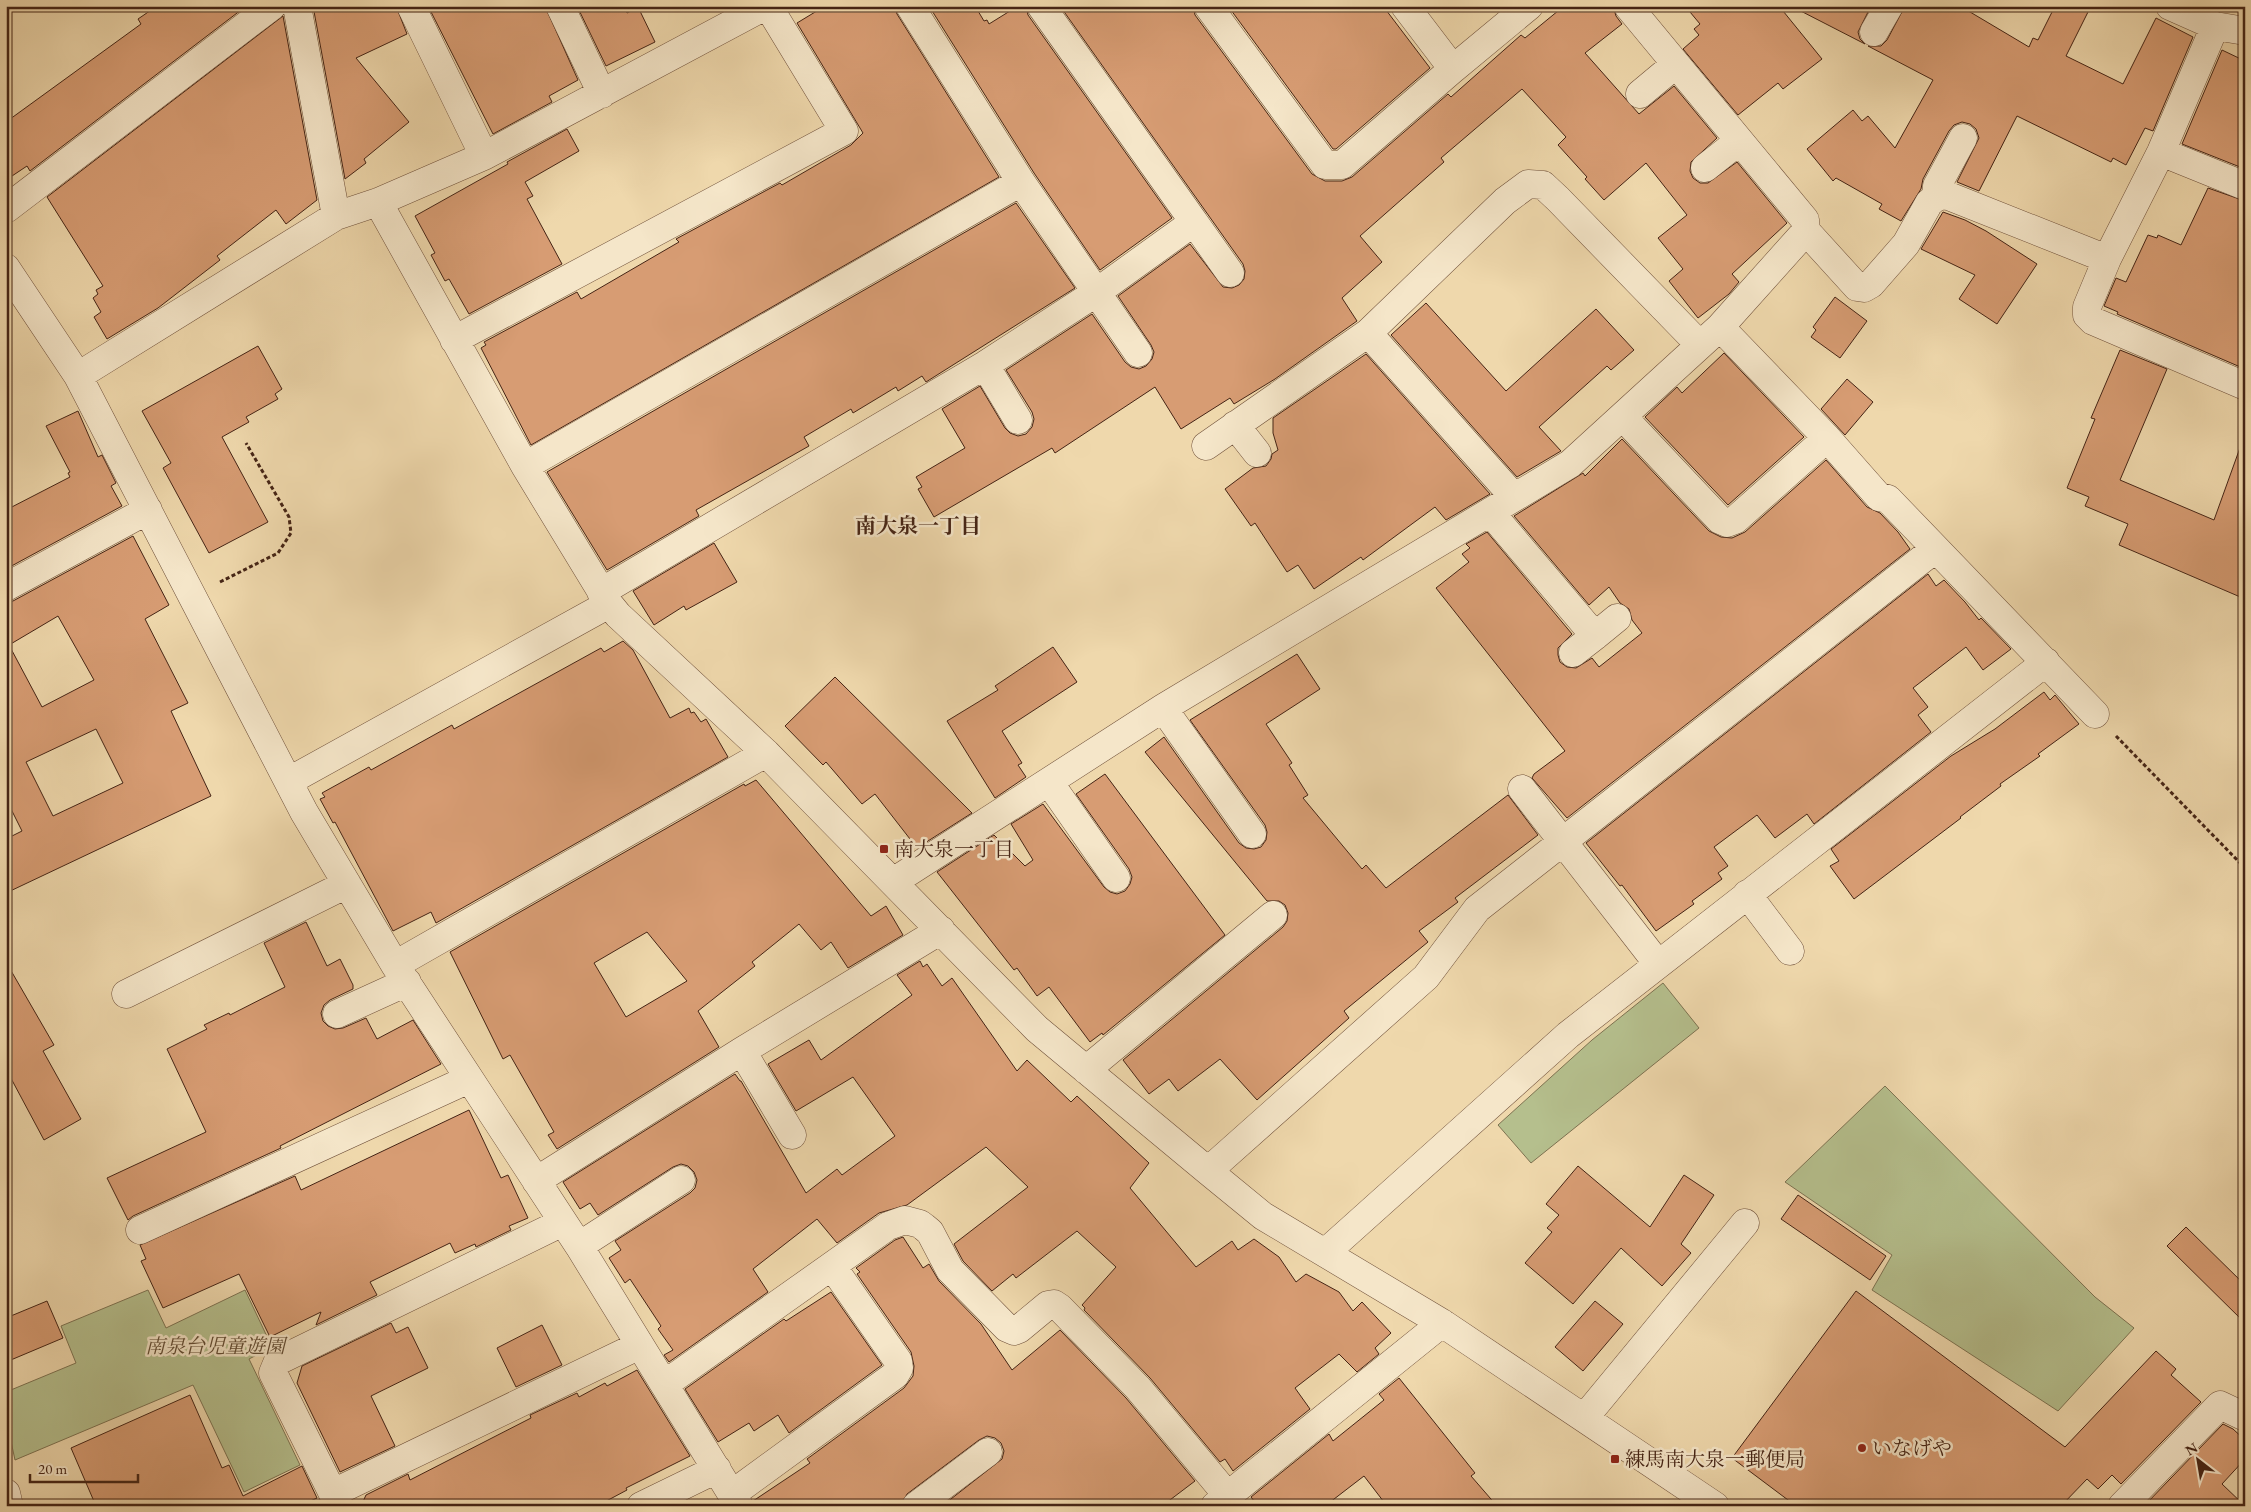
<svg xmlns="http://www.w3.org/2000/svg" width="2251" height="1512" font-family="'EB Garamond','Noto Serif JP',serif">
  <style>
    .green { fill: #b5bf8d; stroke: #7d7251 }
    .building { fill: #d79c73; stroke: #452415; fill-rule: evenodd }
    .lines { fill: none; stroke-linecap: round; stroke-linejoin: round }
    .minor-casing { stroke: #70513b; stroke-width: 29 }
    .path { stroke: #452415; stroke-width: 3; stroke-dasharray: 4 2.5; stroke-linecap: butt }
    .minor { stroke: #f5e6c9; stroke-width: 28 }
    .poi-dot { fill: #8f2418; stroke: #f5e6c9; stroke-width: 2 }
    .labels { text-anchor: middle; stroke-width: 5; stroke-linejoin: round; paint-order: stroke }
    .poi-label { font-size: 20px; fill: #452415; stroke: #f5e6c9; text-anchor: start }
    .park-label { font-size: 20px; font-style: italic; fill: #614b33; stroke: #f5e6c9 }
    .neighbourhood-label { font-size: 21px; font-weight: bold; fill: #452415; stroke: #f5e6c9 }
  </style>
  <rect width="100%" height="100%" fill="#efd8ac"/>
  <filter id="stains"><feTurbulence type="fractalNoise" baseFrequency=".004" numOctaves="4"/><feColorMatrix values="0 0 0 0 .2 0 0 0 0 .09 0 0 0 0 .02 0 0 0 .5 -.17"/></filter>
  <radialGradient id="worn" r=".72"><stop offset=".6" stop-color="#630" stop-opacity="0"/><stop offset="1" stop-color="#630" stop-opacity=".3"/></radialGradient>
  <!-- green -->
  <path class="green" d="M 1663,983 L 1699,1028 L 1531,1163 L 1498,1125 L 1592,1040 Z
    M 1885,1086 L 2095,1297 L 2134,1328 L 2058,1411 L 1872,1290 L 1892,1255 L 1785,1182 Z
    M 148,1290 L 166,1328 L 245,1290 L 272,1347 L 249,1359 L 300,1465 L 244,1492 L 193,1385 L 15,1460 L 6,1418 L 6,1392 L 76,1363 L 61,1326 Z"/>
  <!-- building -->
  <path class="building" d="M 157,6 L 238,6 L 241,10 L 30,171 L 27,166 L 6,180 L 6,122 L 130,32 L 141,24 L 138,19 Z
    M 313,6 L 396,6 L 407,34 L 356,58 L 409,122 L 364,159 L 366,163 L 345,179 Z
    M 428,6 L 545,6 L 578,80 L 549,96 L 552,102 L 493,134 Z
    M 577,6 L 624,6 L 627,13 L 638,7 L 655,42 L 606,66 Z
    M 825,6 L 894,6 L 897,14 L 999,177 L 531,445 L 481,348 L 486,345 L 484,342 L 577,292 L 581,299 L 679,242 L 676,239 L 780,183 L 782,185 L 851,145 L 863,133 L 797,23 Z
    M 929,6 L 975,6 L 984,21 L 987,20 L 989,24 L 1018,6 L 1026,6 L 1028,15 L 1172,218 L 1100,270 L 1034,173 Z
    M 1060,6 L 1193,6 L 1195,15 L 1312,174 L 1325,181 L 1342,181 L 1352,177 L 1448,94 L 1451,97 L 1521,35 L 1525,38 L 1564,6 L 1613,6 L 1616,16 L 1622,24 L 1585,53 L 1639,114 L 1674,86 L 1717,138 L 1691,162 L 1690,171 L 1693,178 L 1700,183 L 1708,183 L 1737,162 L 1787,223 L 1732,274 L 1739,282 L 1729,294 L 1698,318 L 1669,281 L 1683,269 L 1658,238 L 1687,215 L 1646,163 L 1604,200 L 1585,179 L 1587,177 L 1558,145 L 1566,137 L 1522,89 L 1441,158 L 1444,162 L 1360,236 L 1382,262 L 1342,298 L 1357,321 L 1275,379 L 1234,404 L 1230,398 L 1181,429 L 1155,387 L 1055,453 L 1052,448 L 934,517 L 918,489 L 922,487 L 916,477 L 965,448 L 942,409 L 980,386 L 1005,428 L 1010,433 L 1018,436 L 1026,434 L 1032,427 L 1034,419 L 1032,412 L 1006,370 L 1092,314 L 1125,362 L 1131,367 L 1139,369 L 1146,366 L 1152,359 L 1154,352 L 1151,345 L 1118,296 L 1190,244 L 1223,287 L 1232,288 L 1239,285 L 1244,279 L 1245,271 L 1243,264 Z
    M 1228,6 L 1383,6 L 1430,68 L 1336,149 L 1333,149 Z
    M 1685,6 L 1779,6 L 1822,59 L 1783,89 L 1778,83 L 1738,115 L 1683,49 L 1699,35 L 1694,29 L 1700,24 Z
    M 1791,6 L 1871,6 L 1858,32 L 1860,39 L 1865,44 Z
    M 1905,6 L 1960,6 L 2029,47 L 2033,38 L 2038,40 L 2055,6 L 2091,6 L 2066,56 L 2123,84 L 2156,18 L 2193,37 L 2153,131 L 2145,128 L 2126,165 L 2113,158 L 2111,162 L 2017,116 L 1979,191 L 1957,182 L 1979,138 L 1976,129 L 1970,124 L 1962,122 L 1954,125 L 1949,131 L 1923,179 L 1921,189 L 1901,221 L 1879,209 L 1882,204 L 1836,178 L 1833,181 L 1807,149 L 1853,110 L 1862,121 L 1868,116 L 1895,148 L 1933,80 L 1868,46 L 1881,46 L 1887,40 Z
    M 283,16 L 317,200 L 286,224 L 276,210 L 217,256 L 220,260 L 158,308 L 107,339 L 94,317 L 101,312 L 93,298 L 98,294 L 96,290 L 103,286 L 47,197 Z
    M 2222,50 L 2245,61 L 2245,169 L 2182,144 Z
    M 567,129 L 579,151 L 525,182 L 533,196 L 527,199 L 562,264 L 469,314 L 449,279 L 445,281 L 431,255 L 435,253 L 415,216 L 508,164 L 507,162 Z
    M 2208,188 L 2245,201 L 2245,369 L 2117,314 L 2118,312 L 2104,306 L 2116,278 L 2126,282 L 2148,235 L 2157,238 L 2158,235 L 2181,245 Z
    M 1016,203 L 1075,288 L 926,382 L 922,376 L 898,391 L 896,387 L 853,413 L 851,409 L 804,437 L 809,446 L 696,510 L 699,516 L 607,570 L 547,472 Z
    M 1943,212 L 1965,220 L 1986,231 L 2037,264 L 1997,324 L 1959,299 L 1975,275 L 1921,249 Z
    M 1835,297 L 1867,321 L 1840,358 L 1811,337 L 1816,330 L 1813,327 Z
    M 1426,303 L 1506,391 L 1596,309 L 1634,350 L 1611,370 L 1607,366 L 1539,427 L 1561,451 L 1517,477 L 1391,335 Z
    M 258,346 L 282,389 L 275,394 L 278,399 L 246,417 L 249,422 L 222,437 L 268,522 L 209,553 L 163,468 L 171,463 L 142,411 Z
    M 2120,350 L 2167,369 L 2120,480 L 2214,520 L 2241,445 L 2245,445 L 2245,599 L 2119,545 L 2128,524 L 2085,506 L 2089,497 L 2067,488 L 2095,419 L 2091,418 Z
    M 1724,353 L 1804,437 L 1728,505 L 1645,417 L 1677,387 L 1682,393 Z
    M 1366,354 L 1490,494 L 1446,520 L 1435,507 L 1363,560 L 1361,557 L 1314,589 L 1298,565 L 1287,572 L 1255,523 L 1251,526 L 1225,489 L 1253,468 L 1266,466 L 1271,459 L 1272,454 L 1278,450 L 1273,433 L 1273,418 Z
    M 1847,379 L 1873,402 L 1845,435 L 1821,409 Z
    M 78,411 L 98,457 L 102,455 L 116,483 L 111,486 L 122,506 L 6,569 L 6,510 L 70,477 L 68,473 L 70,472 L 46,426 Z
    M 1622,439 L 1709,531 L 1721,537 L 1732,538 L 1745,532 L 1826,460 L 1867,507 L 1880,513 L 1898,532 L 1910,549 L 1567,818 L 1532,778 L 1534,774 L 1565,751 L 1436,588 L 1469,562 L 1462,554 L 1470,548 L 1466,544 L 1487,532 L 1572,634 L 1558,648 L 1558,655 L 1560,662 L 1567,667 L 1576,668 L 1592,658 L 1599,667 L 1642,633 L 1632,620 L 1629,609 L 1620,603 L 1609,587 L 1589,605 L 1514,516 L 1583,473 L 1585,476 Z
    M 133,536 L 169,605 L 145,619 L 188,703 L 171,711 L 211,796 L 6,893 L 6,839 L 22,831 L 6,799 L 6,603 L 13,601 ZM 58,616 L 94,680 L 42,707 L 9,645 ZM 96,729 L 123,783 L 53,816 L 26,762 Z
    M 714,543 L 737,582 L 686,610 L 684,606 L 654,625 L 633,591 Z
    M 1928,574 L 1936,586 L 1944,580 L 1965,602 L 1979,620 L 1981,618 L 2011,649 L 1983,670 L 1966,647 L 1913,688 L 1928,707 L 1918,715 L 1931,732 L 1814,824 L 1807,814 L 1775,838 L 1757,815 L 1714,847 L 1728,866 L 1718,873 L 1722,879 L 1692,901 L 1694,904 L 1656,931 L 1622,885 L 1620,886 L 1586,843 Z
    M 623,641 L 633,650 L 670,718 L 689,708 L 691,713 L 694,712 L 701,722 L 706,719 L 728,757 L 436,923 L 431,912 L 393,931 L 335,822 L 333,823 L 320,799 L 325,797 L 322,793 L 369,767 L 371,770 L 452,725 L 454,729 L 601,648 L 604,652 Z
    M 1053,647 L 1077,682 L 1002,731 L 1022,763 L 1018,765 L 1026,777 L 995,798 L 947,721 L 998,690 L 995,686 Z
    M 1297,654 L 1320,689 L 1266,724 L 1292,763 L 1289,765 L 1308,795 L 1303,798 L 1362,869 L 1366,865 L 1386,888 L 1508,795 L 1538,835 L 1455,898 L 1458,902 L 1419,931 L 1428,942 L 1344,1011 L 1349,1018 L 1257,1100 L 1220,1059 L 1178,1091 L 1169,1079 L 1149,1094 L 1123,1060 L 1283,927 L 1287,921 L 1288,913 L 1285,905 L 1279,901 L 1267,901 L 1145,752 L 1164,737 L 1239,843 L 1246,848 L 1254,849 L 1261,847 L 1266,840 L 1267,832 L 1265,825 L 1190,720 Z
    M 835,677 L 972,813 L 917,848 L 875,794 L 862,804 L 826,762 L 823,765 L 785,726 Z
    M 2044,692 L 2050,700 L 2055,695 L 2079,724 L 2038,754 L 2040,756 L 2000,784 L 2001,786 L 1960,817 L 1961,818 L 1854,899 L 1830,866 L 1839,861 L 1831,849 L 1951,756 L 1995,729 Z
    M 1105,774 L 1225,935 L 1103,1035 L 1102,1033 L 1090,1042 L 1049,987 L 1037,996 L 1017,968 L 1014,970 L 937,872 L 994,835 L 1025,866 L 1033,860 L 1011,824 L 1043,804 L 1104,887 L 1110,892 L 1117,894 L 1125,891 L 1130,884 L 1132,877 L 1129,869 L 1076,794 Z
    M 756,780 L 871,916 L 886,906 L 903,935 L 848,968 L 831,942 L 821,950 L 799,924 L 752,962 L 755,966 L 698,1011 L 719,1047 L 557,1149 L 548,1135 L 554,1132 L 510,1055 L 503,1059 L 450,952 L 744,784 L 745,786 ZM 647,932 L 687,981 L 626,1017 L 594,963 Z
    M 306,922 L 327,966 L 340,959 L 353,985 L 353,989 L 330,1000 L 324,1005 L 321,1013 L 323,1021 L 328,1026 L 335,1029 L 343,1028 L 366,1018 L 377,1039 L 413,1020 L 441,1064 L 280,1146 L 281,1148 L 133,1216 L 128,1220 L 107,1178 L 206,1132 L 167,1049 L 207,1029 L 204,1025 L 229,1013 L 230,1015 L 285,987 L 264,943 Z
    M 920,961 L 923,967 L 927,964 L 942,986 L 952,978 L 1017,1071 L 1027,1060 L 1071,1102 L 1077,1096 L 1149,1163 L 1130,1188 L 1196,1267 L 1232,1241 L 1238,1250 L 1254,1239 L 1279,1257 L 1296,1282 L 1306,1274 L 1339,1292 L 1353,1311 L 1362,1302 L 1391,1333 L 1375,1348 L 1379,1354 L 1357,1372 L 1339,1354 L 1295,1388 L 1310,1409 L 1233,1471 L 1225,1459 L 1220,1462 L 1150,1378 L 1084,1310 L 1085,1308 L 1082,1305 L 1116,1267 L 1077,1231 L 1016,1278 L 1013,1274 L 992,1291 L 963,1261 L 954,1244 L 1028,1187 L 986,1147 L 907,1205 L 879,1213 L 837,1243 L 817,1219 L 753,1269 L 768,1292 L 669,1362 L 664,1355 L 673,1350 L 658,1329 L 661,1326 L 630,1279 L 625,1283 L 609,1258 L 621,1250 L 615,1241 L 690,1193 L 695,1188 L 697,1180 L 694,1172 L 688,1166 L 681,1164 L 673,1167 L 598,1215 L 590,1203 L 580,1209 L 563,1182 L 735,1074 L 740,1081 L 741,1081 L 806,1193 L 837,1169 L 842,1175 L 895,1136 L 853,1077 L 796,1111 L 768,1064 L 809,1040 L 821,1060 L 912,995 L 897,975 Z
    M 6,962 L 54,1045 L 43,1051 L 81,1119 L 44,1140 L 6,1069 Z
    M 469,1110 L 501,1178 L 508,1175 L 528,1218 L 509,1226 L 511,1230 L 476,1247 L 475,1244 L 455,1253 L 450,1243 L 370,1282 L 377,1295 L 316,1325 L 321,1312 L 270,1337 L 239,1274 L 163,1308 L 141,1261 L 146,1259 L 140,1245 L 295,1176 L 301,1190 Z
    M 1578,1166 L 1650,1227 L 1684,1175 L 1714,1195 L 1681,1244 L 1691,1253 L 1662,1286 L 1621,1248 L 1573,1304 L 1525,1263 L 1552,1232 L 1547,1228 L 1559,1215 L 1546,1204 Z
    M 1798,1195 L 1886,1256 L 1870,1280 L 1781,1219 Z
    M 2186,1227 L 2245,1285 L 2245,1323 L 2167,1246 Z
    M 903,1237 L 923,1268 L 929,1264 L 939,1281 L 981,1324 L 1012,1370 L 1060,1330 L 1126,1398 L 1195,1481 L 1162,1506 L 942,1506 L 1002,1459 L 1004,1451 L 1001,1443 L 995,1438 L 987,1436 L 979,1440 L 907,1494 L 901,1506 L 755,1506 L 753,1501 L 810,1463 L 807,1459 L 904,1388 L 913,1376 L 914,1366 L 911,1352 L 857,1274 L 860,1272 L 856,1268 L 895,1240 Z
    M 1856,1291 L 2065,1447 L 2156,1351 L 2176,1369 L 2171,1375 L 2201,1402 L 2121,1484 L 2112,1475 L 2098,1489 L 2087,1479 L 2061,1506 L 1796,1506 L 1732,1458 Z
    M 831,1292 L 882,1365 L 789,1433 L 778,1415 L 754,1431 L 749,1423 L 718,1442 L 685,1389 L 784,1319 L 786,1321 Z
    M 47,1301 L 63,1338 L 6,1362 L 6,1318 Z
    M 1595,1301 L 1623,1324 L 1583,1371 L 1555,1347 Z
    M 391,1323 L 396,1333 L 408,1327 L 428,1368 L 371,1396 L 395,1446 L 340,1472 L 297,1383 L 302,1366 Z
    M 542,1325 L 562,1365 L 516,1387 L 497,1348 Z
    M 637,1370 L 690,1456 L 626,1488 L 627,1490 L 597,1506 L 361,1506 L 366,1495 L 408,1474 L 410,1480 L 531,1418 L 530,1415 L 577,1393 L 579,1397 L 605,1383 L 607,1386 Z
    M 1399,1378 L 1475,1473 L 1471,1476 L 1497,1506 L 1387,1506 L 1364,1476 L 1325,1506 L 1258,1506 L 1251,1497 L 1329,1434 L 1333,1441 L 1384,1400 L 1379,1394 Z
    M 190,1395 L 222,1468 L 229,1465 L 243,1496 L 302,1466 L 317,1498 L 300,1506 L 96,1506 L 71,1448 Z
    M 2223,1424 L 2233,1429 L 2245,1440 L 2245,1459 L 2222,1484 L 2245,1506 L 2144,1506 Z"/>
  <g class="lines">
    <defs>
      <path id="minor" d="M 297,6 L 336,216
        M 411,6 L 484,156
        M 560,6 L 602,94
        M 910,6 L 1021,182 L 1138,353
        M 1208,6 L 1325,165 L 1342,165 L 1453,69 L 1405,6
        M 1628,6 L 1805,220 L 1806,231 L 1857,287 L 1864,288 L 1871,284 L 1906,244 L 1929,203 L 1936,197 L 1946,195 L 2107,259
        M 2170,6 L 2215,26 L 2245,31
        M 2215,26 L 2161,152 L 2107,259 L 2087,307 L 2087,315 L 2093,321 L 2245,386
        M 1874,32 L 1889,6
        M 1453,69 L 1529,6
        M 1640,94 L 1676,64
        M 2161,152 L 2245,186
        M 1705,168 L 1739,141
        M 1936,197 L 1937,186 L 1963,138
        M 378,202 L 525,466 L 609,604 L 618,615 L 766,753 L 1037,1029 L 1208,1171 L 1263,1216 L 1442,1323 L 1715,1506
        M 6,209 L 272,6
        M 1194,222 L 1230,273
        M 6,268 L 78,376 L 304,812 L 395,965 L 579,1246 L 739,1506
        M 1720,327 L 1827,438 L 1879,497 L 1888,499 L 2095,714
        M 1368,333 L 1505,201 L 1528,184 L 1543,185 L 1558,199 L 1699,344
        M 454,340 L 844,131 L 768,6
        M 985,365 L 1018,420
        M 78,376 L 336,216 L 378,202 L 484,156 L 765,6
        M 1623,417 L 1720,520 L 1727,523 L 1735,520 L 1827,438
        M 1235,425 L 1257,453
        M 1206,446 L 1368,333 L 1514,497
        M 525,466 L 1021,182
        M 1490,512 L 1595,636 L 1573,653
        M 6,587 L 148,510
        M 601,592 L 985,365 L 1097,292 L 1194,222 L 1041,6
        M 1595,636 L 1617,618
        M 1163,708 L 1252,834
        M 289,781 L 609,604
        M 1049,782 L 1116,878
        M 1522,789 L 1658,964
        M 893,882 L 1163,708 L 1570,464 L 1720,327 L 1806,231
        M 1747,894 L 1790,951
        M 395,965 L 766,753
        M 126,994 L 347,884
        M 337,1014 L 407,982
        M 742,1051 L 792,1135
        M 1086,1070 L 1273,915
        M 1208,1171 L 1426,977 L 1477,909 L 1935,549
        M 536,1181 L 742,1051 L 941,930
        M 140,1230 L 469,1079
        M 579,1246 L 681,1180
        M 1326,1252 L 1568,1035 L 2046,662
        M 665,1384 L 888,1226 L 905,1220 L 920,1224 L 924,1227 L 930,1232 L 950,1270 L 1007,1328 L 1014,1331 L 1019,1329 L 1048,1305 L 1054,1304 L 1060,1308 L 1138,1388 L 1228,1496
        M 1585,1417 L 1745,1223
        M 6,1493 L 9,1506
        M 333,1493 L 640,1345
        M 732,1494 L 895,1375 L 899,1368 L 898,1361 L 832,1266
        M 339,1506 L 273,1373 L 278,1361 L 563,1222
        M 641,1506 L 717,1469
        M 916,1506 L 988,1452
        M 1215,1506 L 1442,1323
        M 2122,1506 L 2220,1405 L 2245,1417"/>
    </defs>
    <!-- minor casing -->
    <use href="#minor" class="minor-casing"/>
    <!-- path -->
    <path class="path" d="M 220,582 L 278,553 L 291,533 L 289,517 L 246,443
      M 2116,736 L 2245,868"/>
    <!-- minor -->
    <use href="#minor" class="minor"/>
  </g>
  <!-- markers -->
  <g class="poi-dot">
    <rect x="879" y="844" width="10" height="10" rx="2.5"/>
    <circle cx="1862" cy="1448" r="5"/>
    <rect x="1610" y="1454" width="10" height="10" rx="2.5"/>
  </g>
  <g class="labels">
    <!-- poi labels -->
    <g class="poi-label">
      <text x="894" y="856">南大泉一丁目</text>
      <text x="1872" y="1455">いなげや</text>
      <text x="1625" y="1466">練馬南大泉一郵便局</text>
    </g>
    <!-- park labels -->
    <g class="park-label">
      <text x="215" y="1353">南泉台児童遊園</text>
    </g>
    <!-- neighbourhood labels -->
    <g class="neighbourhood-label">
      <text x="918" y="533">南大泉一丁目</text>
    </g>
  </g>
  <!-- margin -->
  <rect width="2251" height="1512" fill="none" stroke="#efd8ac" stroke-width="25"/>
  <rect x="8" y="8" width="2236" height="1497" fill="none" stroke="#452415" stroke-width="2.5"/>
  <rect x="12" y="12" width="2226" height="1487" fill="none" stroke="#452415"/>
  <!-- north arrow -->
  <g transform="translate(2198 1460) rotate(329)" stroke="#f5e6c9" stroke-width="4" paint-order="stroke">
  <path d="M0-4L9 19L0 12L-9 19Z" fill="#452415"/>
  <text y="-8" font-size="14" font-weight="bold" text-anchor="middle" fill="#452415">N</text>
  </g>
  <!-- scale -->
  <path d="M30 1474v8h108v-8" fill="none" stroke="#452415" stroke-width="2.5"/>
  <text x="38" y="1474" font-size="15" fill="#452415" stroke="#f5e6c9" stroke-width="4" paint-order="stroke">20 m</text>
  <rect width="100%" height="100%" filter="url(#stains)"/>
  <rect width="100%" height="100%" fill="url(#worn)"/>
</svg>
